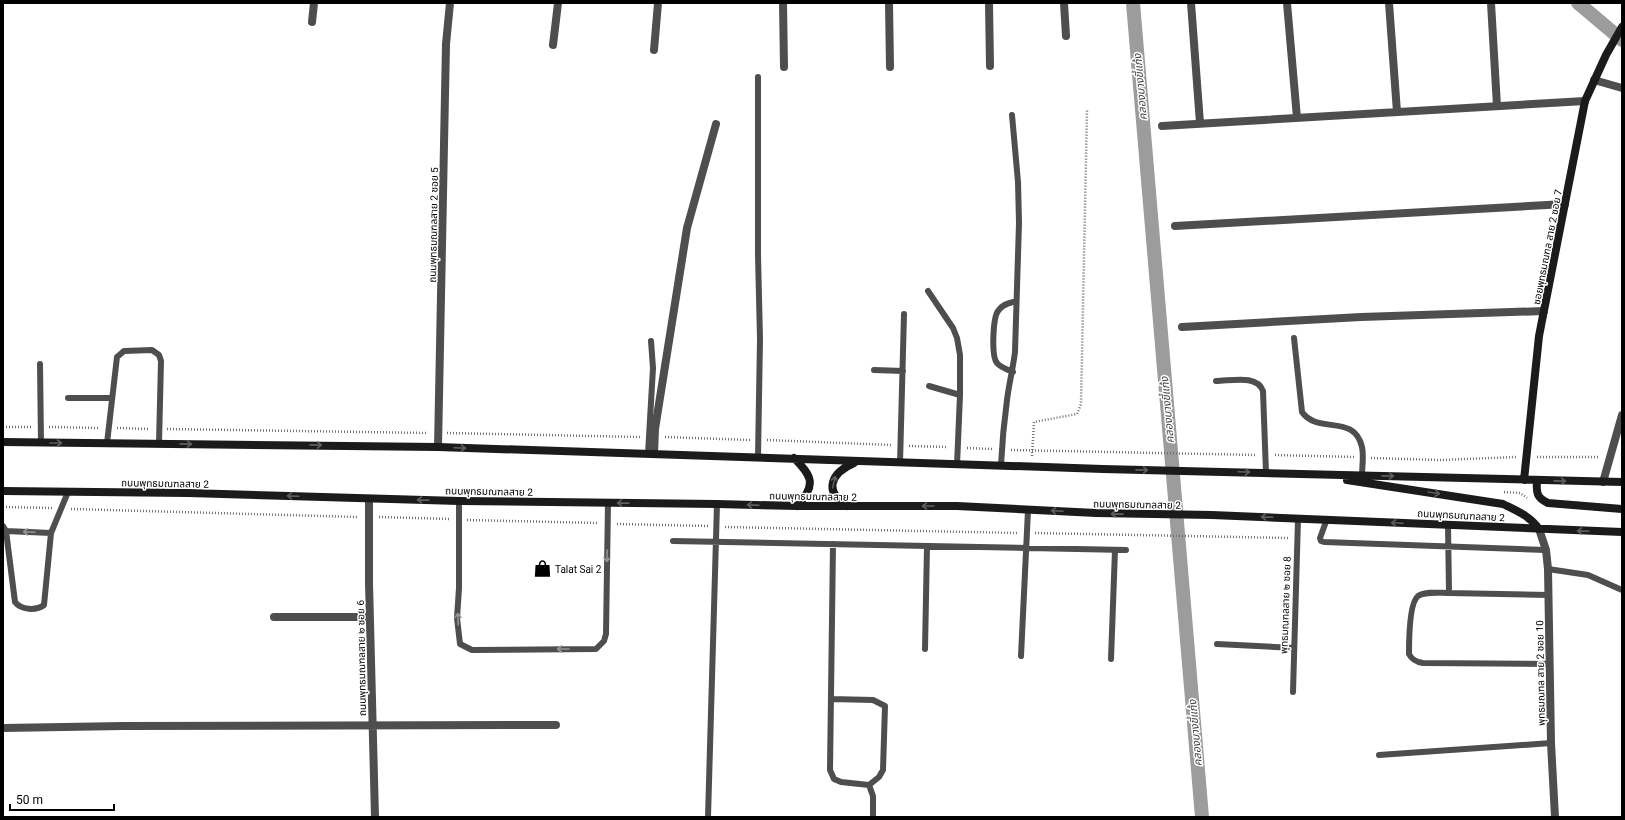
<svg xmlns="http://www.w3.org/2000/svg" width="1625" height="820" font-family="Roboto,'Noto Sans Thai',sans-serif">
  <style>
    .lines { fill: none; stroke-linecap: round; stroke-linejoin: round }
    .canal { stroke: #9c9c9c; stroke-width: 14 }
    .path { stroke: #707070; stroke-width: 2.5; stroke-dasharray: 1 2; stroke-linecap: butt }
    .lane { stroke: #4e4e4e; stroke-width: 6 }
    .street { stroke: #4e4e4e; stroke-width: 8 }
    .secondary { stroke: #1b1b1b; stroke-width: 8 }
    .oneway { stroke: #5f5f5f }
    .oneway2 { stroke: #959595 }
    .labels { text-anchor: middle; stroke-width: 3; stroke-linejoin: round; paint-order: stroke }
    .street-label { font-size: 10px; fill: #000; stroke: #fff }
    .poi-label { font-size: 10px; fill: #000; stroke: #fff; text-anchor: start }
    .water-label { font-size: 11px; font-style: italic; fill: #3d3d3d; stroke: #fff }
  </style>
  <rect width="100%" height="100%" fill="#fff"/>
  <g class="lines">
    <!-- canal -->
    <path class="canal" d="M 1133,3 L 1202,817
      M 1578,3 L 1622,40"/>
    <!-- path -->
    <path class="path" d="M 3,427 L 32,427
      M 49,427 L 100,428
      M 117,428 L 150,429
      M 167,429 L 428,433
      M 447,433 L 640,437
      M 665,437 L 750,440
      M 767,440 L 892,445
      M 909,446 L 948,447
      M 967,448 L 992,449
      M 1011,450 L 1256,455
      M 1275,455 L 1354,457
      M 1032,456 L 1034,422 L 1077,414 L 1081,404 L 1087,110
      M 1537,457 L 1600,457
      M 1371,458 L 1441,460 L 1516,457
      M 1504,492 L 1520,493 L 1527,498
      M 3,507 L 52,508
      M 71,509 L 358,517
      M 379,517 L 450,519
      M 467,520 L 598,523
      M 617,524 L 708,526
      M 725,527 L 1018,533
      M 1035,533 L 1288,538"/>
    <!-- lane -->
    <path class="lane" d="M 758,77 L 758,255 L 760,339 L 758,457
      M 928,291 L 953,328 L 957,338 L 960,355 L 960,395 L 957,465
      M 1294,338 L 1302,412 C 1318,435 1354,413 1362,447 C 1364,456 1362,467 1362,476
      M 40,364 L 41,442
      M 874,370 L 903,371
      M 1013,372 C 1008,370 1000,367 997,363 C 991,356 993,318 998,311 C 1002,304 1010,303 1016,301
      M 1216,381 C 1231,381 1257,374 1263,391 L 1266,473
      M 929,386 L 960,395
      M 68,398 L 112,398
      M 107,443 L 117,357 L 124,351 L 152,350 L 159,355 L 161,361 L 159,443
      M 648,454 L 653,368 L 651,341
      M 900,463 L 904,314
      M 1001,465 C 1002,444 1004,422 1007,400 C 1009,384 1013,368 1015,352 L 1019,223 L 1018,182 L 1012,115
      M 459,501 L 459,588 L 457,618 L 460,644 L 472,650 L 596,649 L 604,641 L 606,634 L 608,503
      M 1327,519 L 1320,538 L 1321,541 L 1324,542 L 1546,550
      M 1448,525 L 1449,593 C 1440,593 1426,591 1418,596 C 1409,603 1409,642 1409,654 C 1412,660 1416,662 1423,663 L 1549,664
      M 3,526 L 6,531 L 51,533 L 68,492
      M 6,531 L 15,602 C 21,610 36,611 44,605 L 51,533
      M 673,541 L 1126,550
      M 833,544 L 830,770 L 834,779 L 841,782 L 869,785 L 873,796 L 873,817
      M 1548,569 L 1588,575 L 1622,590
      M 1449,593 L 1549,595
      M 1217,644 L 1294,648
      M 925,649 L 927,546
      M 1021,656 L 1028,510
      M 1111,659 L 1115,550
      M 1293,692 L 1298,519
      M 831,699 L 873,700 L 885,706 L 883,770 L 879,777 L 869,785
      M 1379,755 L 1551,743
      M 708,817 L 717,504"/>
    <!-- street -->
    <path class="street" d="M 783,3 L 784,67
      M 889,3 L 890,67
      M 989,3 L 990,66
      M 1064,3 L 1066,36
      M 1191,3 L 1200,123
      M 1287,3 L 1297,118
      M 1389,3 L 1397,112
      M 1491,3 L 1497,106
      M 312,22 L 314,3
      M 553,45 L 558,3
      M 654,50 L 658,3
      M 1594,80 L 1622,88
      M 1162,126 L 1585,101
      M 1175,226 L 1565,204
      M 1182,327 L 1361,317 L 1544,311
      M 438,447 L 446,44 L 450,3
      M 654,453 L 655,429 L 687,228 L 716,124
      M 1603,482 L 1622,415
      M 369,499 L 369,583 L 375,817
      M 1539,529 L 1546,550 L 1548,569 L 1551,743 L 1555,817
      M 274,617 L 370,617
      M 3,728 L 124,726 L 556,725"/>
    <!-- secondary -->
    <path class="secondary" d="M 3,442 L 438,447 L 1103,469 L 1622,482
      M 794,458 C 812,476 817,485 797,506
      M 1347,480 L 1503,504 C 1517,511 1530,516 1539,529
      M 1524,480 L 1539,336 L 1585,101 L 1606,55 L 1622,27
      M 1537,481 C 1536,493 1537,498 1548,503 L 1622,509
      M 3,491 L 188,493 L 459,501 L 717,504 L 797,506 L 957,506 L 1096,513 L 1212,515 L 1622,532
      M 847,506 C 823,491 831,473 854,463"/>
  </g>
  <!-- one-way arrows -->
  <defs><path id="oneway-shaft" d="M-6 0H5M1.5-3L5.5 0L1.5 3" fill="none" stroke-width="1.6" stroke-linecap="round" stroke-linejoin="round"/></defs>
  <g class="oneway">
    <use href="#oneway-shaft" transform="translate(56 443)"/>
    <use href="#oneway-shaft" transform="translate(186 444) rotate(1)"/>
    <use href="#oneway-shaft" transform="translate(316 445) rotate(1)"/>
    <use href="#oneway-shaft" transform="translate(460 448) rotate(2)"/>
    <use href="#oneway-shaft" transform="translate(1142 470) rotate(1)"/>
    <use href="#oneway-shaft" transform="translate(1244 472) rotate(2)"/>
    <use href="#oneway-shaft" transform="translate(1388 476) rotate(1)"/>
    <use href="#oneway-shaft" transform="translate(1560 481) rotate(1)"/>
    <use href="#oneway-shaft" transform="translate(834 482) rotate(-77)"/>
    <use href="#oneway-shaft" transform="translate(1434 493) rotate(9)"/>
    <use href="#oneway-shaft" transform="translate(293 496) rotate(-178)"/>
    <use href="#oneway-shaft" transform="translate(423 500) rotate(-179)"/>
    <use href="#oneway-shaft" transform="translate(623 503) rotate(-179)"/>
    <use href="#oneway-shaft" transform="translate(753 505) rotate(-178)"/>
    <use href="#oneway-shaft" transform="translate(928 506) rotate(-180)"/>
    <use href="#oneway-shaft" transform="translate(1057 511) rotate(-177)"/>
    <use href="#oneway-shaft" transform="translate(1117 514) rotate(-179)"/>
    <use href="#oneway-shaft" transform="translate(1267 517) rotate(-178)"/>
    <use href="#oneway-shaft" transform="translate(1397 523) rotate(-177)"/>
    <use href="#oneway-shaft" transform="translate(1583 531) rotate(-178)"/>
  </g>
  <g class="oneway2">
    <use href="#oneway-shaft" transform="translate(29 532) rotate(-177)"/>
    <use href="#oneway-shaft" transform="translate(607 556) rotate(91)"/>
    <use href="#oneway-shaft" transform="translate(458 619) rotate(-92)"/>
    <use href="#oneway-shaft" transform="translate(563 649) rotate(180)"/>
  </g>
  <!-- icons -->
  <defs>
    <symbol id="shop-bare" viewBox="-9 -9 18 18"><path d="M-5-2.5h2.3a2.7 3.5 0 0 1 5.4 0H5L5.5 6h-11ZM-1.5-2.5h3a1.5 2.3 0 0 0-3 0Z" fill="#000" stroke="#fff" stroke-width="2.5" paint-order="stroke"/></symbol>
  </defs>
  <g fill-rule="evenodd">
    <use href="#shop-bare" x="530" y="556" width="25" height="25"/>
  </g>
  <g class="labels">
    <!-- street labels -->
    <g class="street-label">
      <text transform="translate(433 225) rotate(-89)" y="4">ถนนพุทธมณฑลสาย 2 ซอย 5</text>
      <text transform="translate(1547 247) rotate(-79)" y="4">ซอยพุทธมณฑล สาย 2 ซอย 7</text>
      <text transform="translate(165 483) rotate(1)" y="4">ถนนพุทธมณฑลสาย 2</text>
      <text transform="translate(489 491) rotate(1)" y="4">ถนนพุทธมณฑลสาย 2</text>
      <text transform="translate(813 496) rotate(1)" y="4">ถนนพุทธมณฑลสาย 2</text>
      <text transform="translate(1137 504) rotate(1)" y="4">ถนนพุทธมณฑลสาย 2</text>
      <text transform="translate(1461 515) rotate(3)" y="4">ถนนพุทธมณฑลสาย 2</text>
      <text transform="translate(1285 605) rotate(-88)" y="4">พุทธมณฑลสาย ๒ ซอย 8</text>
      <text transform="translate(361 658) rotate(-91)" y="4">ถนนพุทธมณฑลสาย ๒ ซอย 6</text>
      <text transform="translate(1540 673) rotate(-91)" y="4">พุทธมณฑล สาย 2 ซอย 10</text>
    </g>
    <!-- poi labels -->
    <g class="poi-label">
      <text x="555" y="573">Talat Sai 2</text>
    </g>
    <!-- water labels -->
    <g class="water-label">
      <text transform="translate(1140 87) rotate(-95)" y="4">คลองบางขี้แก้ง</text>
      <text transform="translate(1167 410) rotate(-95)" y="4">คลองบางขี้แก้ง</text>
      <text transform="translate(1195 733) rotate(-95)" y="4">คลองบางขี้แก้ง</text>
    </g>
  </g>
  <!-- border -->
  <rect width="1625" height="820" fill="none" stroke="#000000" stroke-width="8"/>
  <!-- scale -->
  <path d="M10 804v6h104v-6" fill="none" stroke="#000000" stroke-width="2"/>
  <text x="16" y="804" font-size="12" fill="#000000" stroke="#ffffff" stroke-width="3" paint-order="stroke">50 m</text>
</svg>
